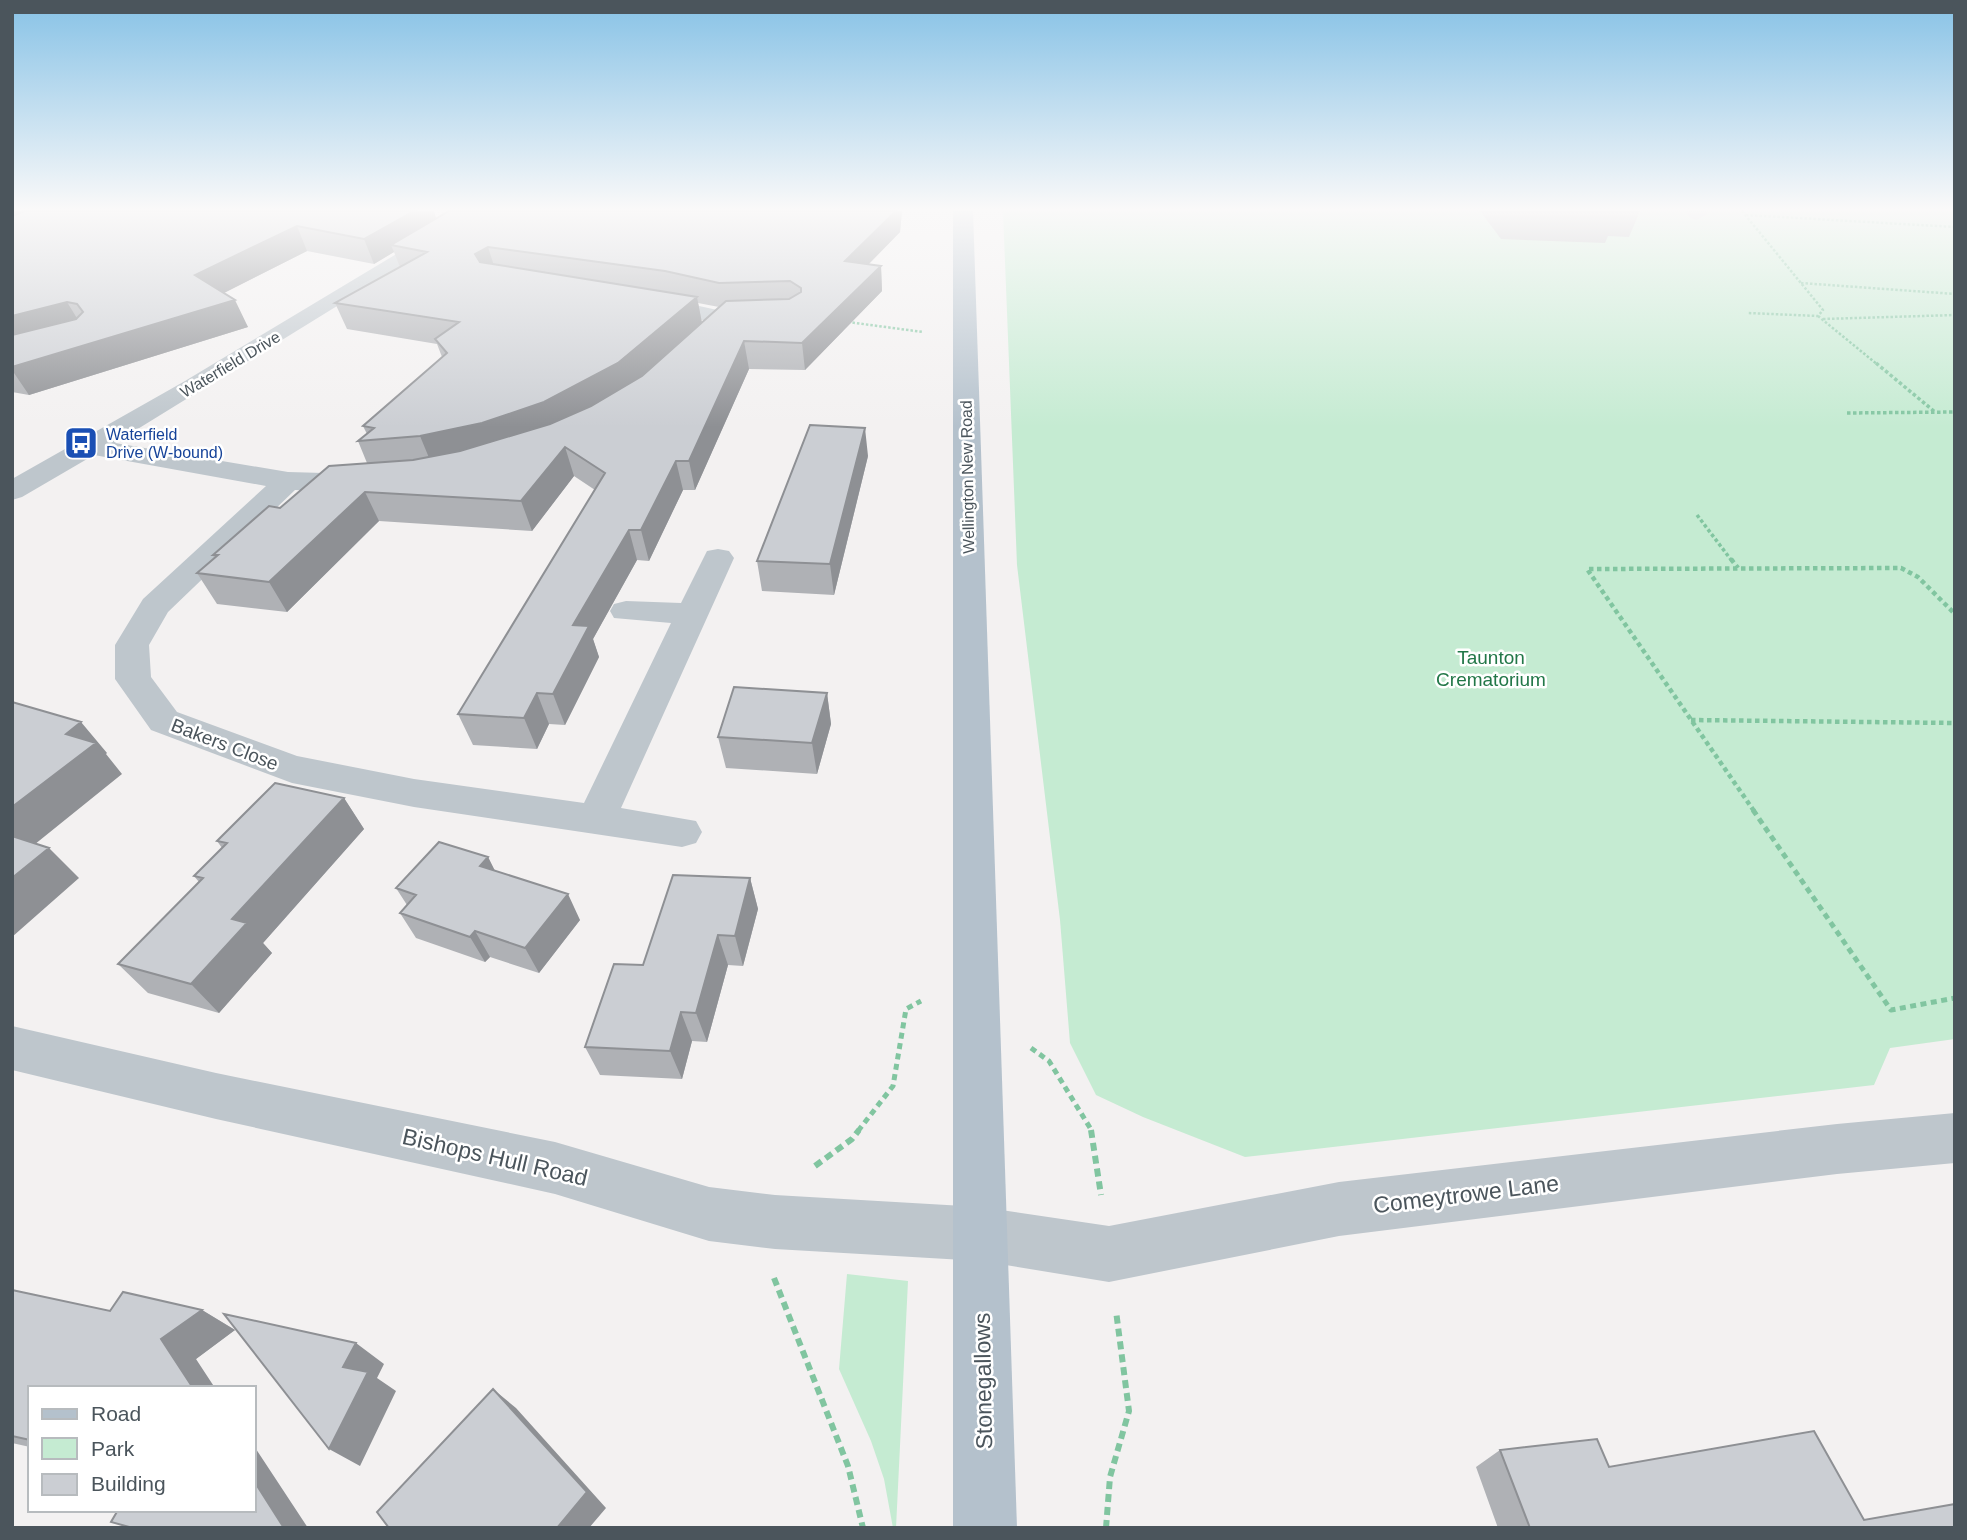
<svg xmlns="http://www.w3.org/2000/svg" width="1967" height="1540" font-family="Helvetica,sans-serif">
  <style>
    .green { fill: #c5ebd2 }
    .lines { fill: none; stroke-linecap: round; stroke-linejoin: round }
    .path-far4 { stroke: #81c5a0; stroke-width: 2.5; stroke-dasharray: 2.5 2; stroke-linecap: butt }
    .path-far3 { stroke: #81c5a0; stroke-width: 3.5; stroke-dasharray: 3.5 2.5; stroke-linecap: butt }
    .path-far2 { stroke: #81c5a0; stroke-width: 4.5; stroke-dasharray: 4.5 3.5; stroke-linecap: butt }
    .path-far1 { stroke: #81c5a0; stroke-width: 5; stroke-dasharray: 6 4.5; stroke-linecap: butt }
    .path { stroke: #81c5a0; stroke-width: 6; stroke-dasharray: 8 5; stroke-linecap: butt }
    .minor { fill: #bec6cc; fill-rule: evenodd }
    .major { fill: #b4c1cc; fill-rule: evenodd }
    .wall { fill: #afb1b5; fill-rule: evenodd }
    .shaded-wall { fill: #8e9094 }
    .building { fill: #cbced3; stroke: #8e9094; stroke-width: 2 }
    .labels { text-anchor: middle; stroke-width: 5; stroke-linejoin: round; paint-order: stroke }
    .far-street-label { font-size: 16px; fill: #4b555c; stroke: #fff }
    .far-transit-label { font-size: 16px; fill: #164399; stroke: #fff; text-anchor: start }
    .park-label { font-size: 19px; fill: #227748; stroke: #fff }
    .street-label { font-size: 19px; fill: #4b555c; stroke: #fff }
    .near-street-label { font-size: 23px; fill: #4b555c; stroke: #fff }
  </style>
  <rect width="100%" height="100%" fill="#f3f1f1"/>
  <!-- green -->
  <path class="green" d="M 1003,211 L 1955,211 L 1955,1039 L 1890,1048 L 1874,1085 L 1245,1157 L 1143,1117 L 1096,1095 L 1070,1043 L 1060,920 L 1017,565 Z
    M 847,1274 L 908,1281 L 896,1528 L 893,1528 L 884,1479 L 871,1441 L 839,1369 Z"/>
  <g class="lines">
    <!-- path-far4 -->
    <path class="path-far4" d="M 1742,211 L 1823,310 L 1818,316 L 1748,313
      M 1746,215 L 1955,227
      M 1801,283 L 1955,294
      M 1818,316 L 1878,365
      M 1823,319 L 1955,315
      M 848,322 L 923,332"/>
    <!-- path-far3 -->
    <path class="path-far3" d="M 1876,363 L 1935,412
      M 1847,413 L 1955,412
      M 1697,515 L 1732,561"/>
    <!-- path-far2 -->
    <path class="path-far2" d="M 1731,559 L 1738,568
      M 1691,720 L 1955,723
      M 1754,811 L 1587,569 L 1901,568 L 1918,577 L 1955,614"/>
    <!-- path-far1 -->
    <path class="path-far1" d="M 1753,810 L 1891,1010 L 1955,998
      M 1031,1048 L 1049,1061 L 1092,1131
      M 858,1131 L 893,1086 L 906,1009 L 921,1001"/>
    <!-- path -->
    <path class="path" d="M 1091,1130 L 1101,1195
      M 815,1166 L 852,1139 L 859,1130
      M 774,1278 L 848,1466 L 863,1528
      M 1106,1528 L 1110,1477 L 1129,1411 L 1116,1311"/>
    <!-- minor -->
    <path class="minor" d="M 468,211 L 491,211 L 115,443 L 288,472 L 360,474 L 370,477 L 374,483 L 370,489 L 360,492 L 295,490 L 168,612 L 149,645 L 151,677 L 177,712 L 297,756 L 414,779 L 584,803 L 671,623 L 614,618 L 610,611 L 614,604 L 626,601 L 681,603 L 707,551 L 718,549 L 729,551 L 734,558 L 621,808 L 696,821 L 702,832 L 696,843 L 682,847 L 414,807 L 292,783 L 151,730 L 115,679 L 115,645 L 143,599 L 266,486 L 94,455 L 22,497 L 12,500 L 12,479 L 185,381 Z
      M 1686,211 L 1706,211 L 1707,214 L 1697,220 L 1690,218 Z
      M 649,295 L 731,313 L 734,318 L 703,351 L 687,351 L 683,346 L 707,321 L 641,307 L 638,302 L 641,297 Z
      M 12,1026 L 216,1073 L 555,1142 L 709,1187 L 775,1195 L 981,1207 L 1109,1226 L 1339,1182 L 1837,1124 L 1955,1113 L 1955,1163 L 1837,1174 L 1339,1236 L 1109,1282 L 981,1261 L 775,1249 L 709,1241 L 555,1194 L 216,1119 L 12,1070 Z"/>
    <!-- major -->
    <path class="major" d="M 953,211 L 973,211 L 1017,1528 L 953,1528 Z"/>
  </g>
  <!-- wall -->
  <path class="wall" d="M 12,211 L 436,219 L 449,211 L 902,211 L 900,232 L 869,264 L 881,266 L 882,291 L 805,370 L 749,369 L 695,490 L 683,490 L 649,561 L 637,560 L 593,639 L 599,657 L 565,725 L 549,724 L 537,749 L 473,745 L 458,714 L 595,490 L 574,476 L 532,531 L 379,521 L 287,612 L 217,604 L 197,573 L 214,558 L 213,555 L 280,508 L 367,463 L 358,441 L 367,434 L 363,426 L 442,357 L 437,344 L 347,329 L 335,303 L 400,267 L 394,252 L 374,264 L 307,251 L 224,293 L 248,327 L 29,395 L 12,392 ZM 698,303 L 719,307 L 702,323 Z
    M 1480,211 L 1640,211 L 1629,237 L 1608,236 L 1605,243 L 1501,239 Z
    M 868,456 L 834,595 L 762,591 L 757,561 Z
    M 827,693 L 831,724 L 817,774 L 726,768 L 718,737 Z
    M 344,798 L 364,829 L 263,943 L 272,953 L 219,1013 L 148,993 L 118,964 L 199,882 L 194,876 L 222,848 L 217,841 Z
    M 488,857 L 495,871 L 580,920 L 539,973 L 490,957 L 485,962 L 416,938 L 400,913 L 407,905 L 396,888 Z
    M 750,878 L 758,909 L 743,966 L 728,965 L 707,1042 L 692,1041 L 682,1079 L 600,1075 L 585,1047 L 643,965 Z
    M 12,1290 L 110,1311 L 202,1310 L 235,1330 L 196,1359 L 30,1388 L 30,1447 L 12,1443 Z
    M 1500,1450 L 1609,1467 L 1864,1520 L 1955,1528 L 1498,1528 L 1476,1467 Z"/>
  <!-- shaded-wall -->
  <path class="shaded-wall" d="M 12,211 L 54,211 L 12,230 Z
    M 414,211 L 434,211 L 438,225 L 391,245 L 394,252 L 374,264 L 364,239 Z
    M 896,211 L 902,211 L 900,232 L 847,286 L 845,261 Z
    M 297,226 L 307,251 L 208,301 L 195,275 Z
    M 488,247 L 496,272 L 483,279 L 475,254 Z
    M 881,266 L 882,291 L 805,370 L 802,343 Z
    M 697,297 L 702,323 L 625,390 L 553,430 L 432,465 L 420,436 Z
    M 235,300 L 248,327 L 29,395 L 12,370 L 12,367 Z
    M 67,302 L 83,328 L 12,347 L 12,316 Z
    M 744,341 L 749,369 L 695,490 L 689,461 Z
    M 865,428 L 868,456 L 834,595 L 830,564 Z
    M 565,447 L 574,476 L 532,531 L 521,501 Z
    M 676,461 L 683,490 L 649,561 L 641,530 Z
    M 365,492 L 379,521 L 287,612 L 269,582 Z
    M 629,530 L 637,560 L 593,639 L 599,657 L 565,725 L 553,694 L 573,625 Z
    M 537,693 L 549,724 L 537,749 L 524,718 Z
    M 827,693 L 831,724 L 817,774 L 812,743 Z
    M 81,722 L 107,753 L 106,754 L 122,774 L 24,853 L 12,842 L 12,807 L 66,734 Z
    M 344,798 L 364,829 L 263,943 L 272,953 L 219,1013 L 191,984 L 232,919 Z
    M 49,848 L 79,878 L 12,937 L 12,878 Z
    M 488,857 L 501,883 L 480,866 Z
    M 750,878 L 758,909 L 743,966 L 735,936 Z
    M 568,894 L 580,920 L 539,973 L 525,948 Z
    M 475,931 L 490,957 L 485,962 L 470,937 Z
    M 718,935 L 728,965 L 707,1042 L 696,1013 Z
    M 681,1012 L 692,1041 L 682,1079 L 670,1051 Z
    M 202,1310 L 235,1330 L 196,1359 L 215,1388 L 193,1388 L 161,1339 Z
    M 356,1343 L 384,1364 L 377,1378 L 396,1391 L 360,1466 L 329,1449 L 343,1367 Z
    M 493,1389 L 516,1408 L 606,1508 L 589,1528 L 557,1528 Z
    M 254,1446 L 308,1528 L 284,1528 L 254,1481 Z"/>
  <!-- building -->
  <path class="building" d="M 24,211 L 414,211 L 364,239 L 297,226 L 195,275 L 235,300 L 12,367 L 12,335 L 76,319 L 83,312 L 77,304 L 67,302 L 12,316 L 12,216 Z
    M 449,211 L 896,211 L 845,261 L 881,266 L 802,343 L 744,341 L 689,461 L 676,461 L 641,530 L 629,530 L 573,625 L 589,626 L 553,694 L 537,693 L 524,718 L 458,714 L 605,473 L 565,447 L 521,501 L 365,492 L 269,582 L 197,573 L 218,555 L 213,555 L 269,506 L 280,508 L 329,466 L 413,460 L 460,451 L 550,424 L 591,406 L 642,376 L 726,301 L 789,299 L 801,292 L 801,288 L 790,281 L 719,283 L 665,271 L 488,247 L 475,254 L 480,262 L 697,297 L 618,363 L 544,402 L 482,423 L 420,436 L 358,441 L 374,428 L 363,426 L 447,353 L 435,339 L 459,322 L 335,303 L 427,252 L 391,245 Z
    M 810,425 L 865,428 L 830,564 L 757,561 Z
    M 734,687 L 827,693 L 812,743 L 718,737 Z
    M 12,702 L 81,722 L 66,734 L 96,743 L 12,807 Z
    M 275,783 L 344,798 L 232,919 L 247,923 L 191,984 L 118,964 L 203,878 L 194,876 L 227,843 L 217,841 Z
    M 12,836 L 49,848 L 12,878 Z
    M 439,842 L 488,857 L 480,866 L 568,894 L 525,948 L 475,931 L 470,937 L 400,913 L 416,895 L 396,888 Z
    M 673,875 L 750,878 L 735,936 L 718,935 L 696,1013 L 681,1012 L 670,1051 L 585,1047 L 614,964 L 643,965 Z
    M 12,1290 L 110,1311 L 123,1292 L 202,1310 L 161,1339 L 193,1388 L 30,1388 L 30,1440 L 12,1436 Z
    M 224,1314 L 356,1343 L 343,1367 L 368,1372 L 329,1449 Z
    M 493,1389 L 587,1492 L 557,1528 L 389,1528 L 377,1512 Z
    M 1814,1431 L 1864,1520 L 1955,1504 L 1955,1528 L 1530,1528 L 1500,1450 L 1597,1439 L 1609,1467 Z
    M 254,1481 L 284,1528 L 133,1528 L 111,1522 L 118,1510 L 254,1510 Z"/>
  <!-- sky -->
  <linearGradient id="sky" x2="0" y2="1"><stop stop-color="#87c2e6"/><stop offset="0.49" stop-color="#faf9f9"/><stop offset="1" stop-color="#faf9f9" stop-opacity="0"/></linearGradient>
  <rect width="1967" height="427" fill="url(#sky)"/>
  <!-- icons -->
  <defs>
    <symbol id="bus-square" viewBox="-11 -11 22 22"><rect x="-9" y="-9" width="18" height="18" rx="4" fill="#1a4fb4" stroke="#fff"/><path d="M-5-6H5V4H4V6H2V4H-2V6H-4V4H-5ZM-3.5-4V0h7V-4ZM-3.5 1.2v1.5H-2V1.2ZM2 1.2v1.5H3.5V1.2Z" fill="#fff"/></symbol>
  </defs>
  <g fill-rule="evenodd">
    <use href="#bus-square" x="62" y="424" width="38" height="38"/>
  </g>
  <g class="labels">
    <!-- far-street labels -->
    <g class="far-street-label">
      <text transform="translate(230 364) rotate(-31)" y="6">Waterfield Drive</text>
      <text transform="translate(967 477) rotate(-91)" y="6">Wellington New Road</text>
    </g>
    <!-- far-transit labels -->
    <g class="far-transit-label">
      <text x="106" y="440">Waterfield<tspan x="106" dy="18">Drive (W-bound)</tspan></text>
    </g>
    <!-- park labels -->
    <g class="park-label">
      <text x="1491" y="664">Taunton<tspan x="1491" dy="22">Crematorium</tspan></text>
    </g>
    <!-- street labels -->
    <g class="street-label">
      <text transform="translate(225 744) rotate(21)" y="7">Bakers Close</text>
    </g>
    <!-- near-street labels -->
    <g class="near-street-label">
      <text transform="translate(495 1157) rotate(13)" y="8">Bishops Hull Road</text>
      <text transform="translate(1466 1194) rotate(-7)" y="8">Comeytrowe Lane</text>
      <text transform="translate(983 1381) rotate(-91)" y="8">Stonegallows</text>
    </g>
  </g>
  <!-- border -->
  <rect width="1967" height="1540" fill="none" stroke="#4b555c" stroke-width="28"/>
  <!-- legend -->
  <rect x="28" y="1386" width="228" height="126" fill="#ffffff" stroke="#b7bbbe" stroke-width="2"/>
  <rect x="42" y="1409" width="35" height="10" fill="#b4c1cc" stroke="#b7bbbe" stroke-width="2"/>
  <text x="91" y="1421" font-size="21" fill="#4b555c">Road</text>
  <rect x="42" y="1438" width="35" height="21" fill="#c5ebd2" stroke="#b7bbbe" stroke-width="2"/>
  <text x="91" y="1456" font-size="21" fill="#4b555c">Park</text>
  <rect x="42" y="1474" width="35" height="21" fill="#cbced3" stroke="#b7bbbe" stroke-width="2"/>
  <text x="91" y="1491" font-size="21" fill="#4b555c">Building</text>
</svg>
